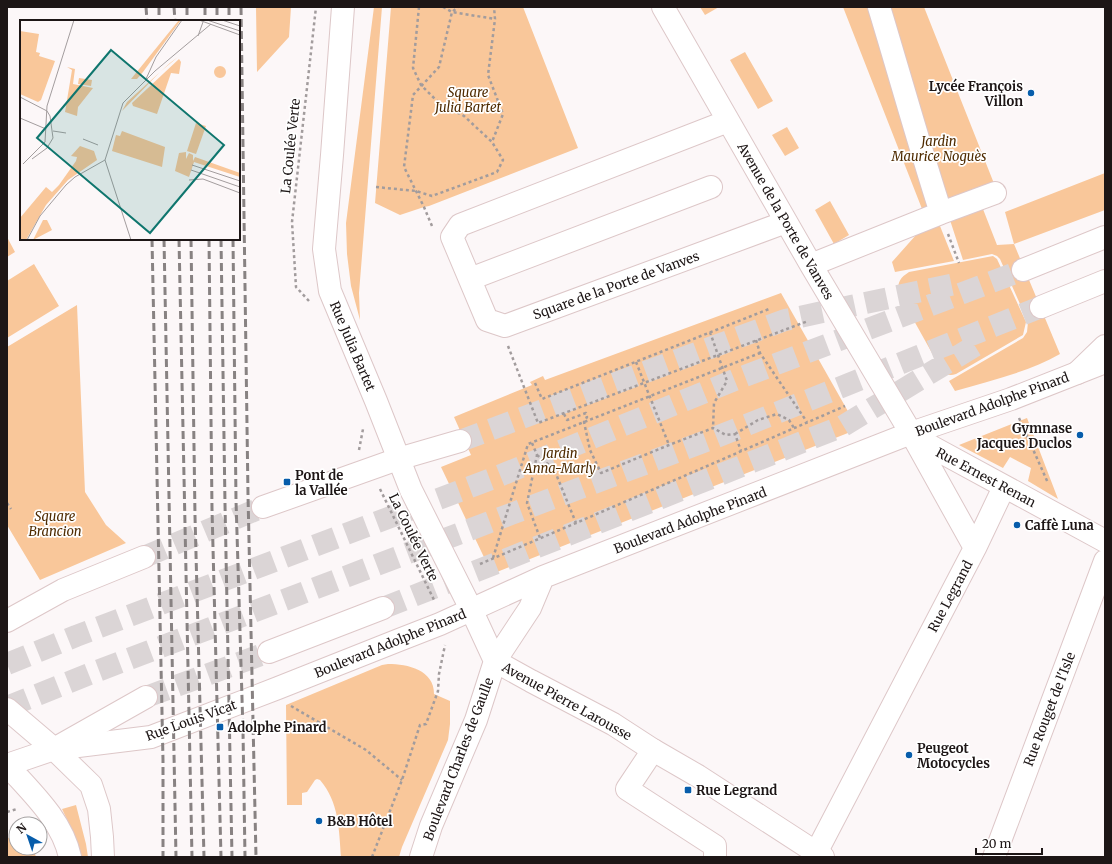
<svg xmlns="http://www.w3.org/2000/svg" width="1112" height="864" font-family="Merriweather,serif">
  <style>
    .green { fill: #f9c79a }
    .lines { fill: none; stroke-linecap: round; stroke-linejoin: round }
    .minor-tunnel { stroke: #dbd5d6; stroke-width: 22; stroke-dasharray: 22 11; stroke-linecap: butt }
    .highway-tunnel { stroke: #dbd5d6; stroke-width: 22; stroke-dasharray: 22 11; stroke-linecap: butt }
    .minor-casing { stroke: #ddc7c8; stroke-width: 24 }
    .major-casing { stroke: #ddc7c8; stroke-width: 24 }
    .highway-casing { stroke: #ddc7c8; stroke-width: 24 }
    .path { stroke: #a29c9d; stroke-width: 2.5; stroke-dasharray: 3 3; stroke-linecap: butt }
    .minor { stroke: #fff; stroke-width: 22 }
    .major { stroke: #fff; stroke-width: 22 }
    .highway { stroke: #fff; stroke-width: 22 }
    .rail { stroke: #888282; stroke-width: 3; stroke-dasharray: 8 4; stroke-linecap: butt }
    .poi-dot { fill: #075dab; stroke: #fff; stroke-width: 1.5 }
    .labels { text-anchor: middle; stroke-width: 3.5; stroke-linejoin: round; paint-order: stroke }
    .poi-label { font-size: 13px; font-weight: bold; fill: #1d1616; stroke: #fff; text-anchor: start }
    .park-label { font-size: 13px; font-style: italic; fill: #4f2b00; stroke: #fff }
    .street-label { font-size: 13px; fill: #1d1616; stroke: #fff }
    .inset-road { fill: none; stroke: #a39d9e; stroke-width: 1 }
    .view { fill: #0f766e; fill-opacity: 0.15; stroke: #0f766e; stroke-width: 2 }
    .inset-edge { fill: none; stroke: #1d1616; stroke-width: 2 }
  </style>
  <rect width="100%" height="100%" fill="#fcf7f8"/>
  <!-- green -->
  <path class="green" d="M 256,7 L 291,7 L 289,37 L 257,72 Z
    M 374,7 L 382,7 L 359,293 L 360,320 L 351,286 L 347,254 L 346,223 Z
    M 391,7 L 523,7 L 578,148 L 429,206 L 424,207 L 400,215 L 375,203 Z
    M 700,7 L 719,7 L 705,15 Z
    M 843,7 L 924,7 L 995,186 L 924,214 Z
    M 745,52 L 773,101 L 758,109 L 730,60 Z
    M 787,127 L 799,148 L 785,156 L 772,135 Z
    M 1105,173 L 1105,210 L 1014,244 L 1060,354 C 1029,372 989,381 955,391 L 949,381 L 1023,338 L 1027,332 L 1028,322 L 1000,259 L 997,256 L 992,254 L 963,260 L 949,217 L 981,204 L 997,245 L 1014,244 L 1005,212 Z
    M 830,201 L 849,235 L 834,244 L 815,210 Z
    M 938,221 L 954,261 L 895,272 L 892,262 L 924,226 Z
    M 7,237 L 15,252 L 7,257 Z
    M 993,256 L 997,259 L 1026,322 L 1023,335 L 956,374 C 950,376 947,375 942,371 L 898,292 C 898,281 900,278 909,272 Z
    M 34,264 L 59,306 L 7,338 L 7,281 Z
    M 781,293 L 858,429 L 492,574 L 441,467 L 471,455 L 454,417 L 532,385 L 530,382 L 543,376 L 545,380 Z
    M 77,305 L 85,492 L 106,525 L 126,543 L 40,580 L 7,525 L 7,347 Z
    M 1027,418 L 1058,499 L 1028,481 L 1031,468 L 1010,457 L 1003,468 L 959,445 Z
    M 388,664 C 408,664 434,670 434,694 L 450,701 L 450,724 L 448,740 L 402,847 L 399,857 L 341,857 C 339,829 339,802 320,780 L 317,779 L 315,780 L 307,792 L 302,793 L 302,805 L 287,805 L 286,705 L 382,665 Z
    M 76,805 L 86,844 L 88,857 L 81,857 L 74,834 L 62,809 Z
    M 16,837 L 16,848 L 33,848 L 36,857 L 7,857 L 7,838 Z"/>
  <g class="lines">
    <!-- minor-tunnel -->
    <path class="minor-tunnel" d="M 144,557 L 263,507"/>
    <!-- highway-tunnel -->
    <path class="highway-tunnel" d="M 460,441 L 785,320 L 955,284
      M 383,608 L 843,426 L 983,341
      M 7,664 L 76,636 L 494,478 L 737,379 L 1023,270
      M 146,697 L 269,652
      M 7,707 L 92,673 L 511,514 L 714,438 L 1041,307"/>
    <defs>
      <path id="minor" d="M 663,7 L 811,265 L 911,433 L 975,548
        M 879,7 C 900,76 919,145 941,213
        M 728,121 L 460,225 L 452,237 L 487,320 L 505,326 L 786,222
        M 811,265 L 941,213 L 995,193
        M 470,279 L 711,187
        M 914,435 L 932,447 L 1105,541
        M 263,507 L 398,459
        M 7,621 L 63,590 L 144,557
        M 495,661 L 530,608 L 543,577
        M 54,749 L 151,737 L 278,688 L 399,640 L 440,624 L 543,577 L 911,433 L 1011,399 L 1105,362
        M 653,750 L 627,789 L 715,846 L 715,857
        M 816,853 L 975,548 L 1004,487
        M 994,857 L 1105,561"/>
      <path id="major" d="M 343,7 L 332,155 L 324,249 L 330,291 L 376,401 L 411,490 L 471,609 L 495,661
        M 495,661 L 531,681 L 613,724 L 653,750 L 698,776 L 823,857
        M 7,709 L 54,749 L 91,785 L 99,809 L 102,837 L 103,857
        M 7,765 C 32,793 62,820 70,857
        M 7,765 L 54,749
        M 421,857 L 431,826 L 476,720 L 495,661"/>
      <path id="highway" d="M 1023,270 L 1105,237
        M 1041,307 L 1105,281
        M 1077,373 L 1105,346
        M 398,459 L 460,441
        M 269,652 L 383,608
        M 54,749 L 146,697"/>
    </defs>
    <!-- minor casing -->
    <use href="#minor" class="minor-casing"/>
    <!-- major casing -->
    <use href="#major" class="major-casing"/>
    <!-- highway casing -->
    <use href="#highway" class="highway-casing"/>
    <!-- path -->
    <path class="path" d="M 419,7 L 413,68 L 421,85 L 439,103 L 464,116 L 492,142 L 503,114 L 488,75 L 495,19 L 494,7
      M 443,7 L 452,12 L 495,19
      M 376,187 L 416,191 L 432,196 L 497,172 L 503,160 L 492,142
      M 432,226 L 424,207 L 404,167 L 413,95 L 439,67 L 452,12 L 458,7
      M 948,234 L 959,263
      M 309,301 L 296,287 L 292,222 L 316,7
      M 710,332 L 727,381 L 714,403 L 713,428
      M 756,340 L 760,353 L 807,422
      M 508,346 L 538,423 L 808,321
      M 636,362 L 669,445
      M 535,383 L 542,399 L 769,309
      M 564,414 L 567,420 L 586,413 L 587,417 L 584,422 L 590,450 L 601,473 L 669,445 L 713,428 L 726,435 L 735,434 L 741,451
      M 1019,418 L 1048,483
      M 735,434 L 758,420 L 777,414 L 789,420 L 794,428
      M 532,443 L 537,455 L 527,503 L 540,538
      M 359,450 L 363,429
      M 537,455 L 554,469 L 576,523
      M 380,489 L 435,602
      M 7,503 L 11,509
      M 493,558 L 528,444 L 760,353
      M 480,564 L 576,523 L 845,406
      M 291,706 L 366,750 L 402,780
      M 7,812 L 17,809
      M 372,857 L 402,780 L 420,725 L 426,724 L 438,691 L 439,674 L 445,645"/>
    <!-- minor -->
    <use href="#minor" class="minor"/>
    <!-- major -->
    <use href="#major" class="major"/>
    <!-- highway -->
    <use href="#highway" class="highway"/>
    <!-- rail -->
    <path class="rail" d="M 146,7 L 147,21
      M 159,7 L 159,21
      M 174,7 L 175,21
      M 187,7 L 187,21
      M 205,7 L 205,21
      M 217,7 L 217,21
      M 229,7 L 229,21
      M 241,7 L 248,495 L 256,857
      M 152,239 L 163,760 L 163,857
      M 164,239 L 176,857
      M 179,239 L 192,857
      M 191,239 L 195,516 L 204,857
      M 209,239 L 212,509 L 221,857
      M 221,239 L 225,504 L 232,857
      M 233,239 L 236,500 L 243,731 L 245,857"/>
  </g>
  <!-- markers -->
  <g class="poi-dot">
    <circle cx="1031" cy="93" r="4"/>
    <circle cx="1080" cy="435" r="4"/>
    <rect x="283" y="478" width="8" height="8" rx="2"/>
    <circle cx="1017" cy="525" r="4"/>
    <rect x="216" y="723" width="8" height="8" rx="2"/>
    <circle cx="909" cy="755" r="4"/>
    <rect x="684" y="786" width="8" height="8" rx="2"/>
    <circle cx="319" cy="821" r="4"/>
  </g>
  <g class="labels">
    <!-- poi labels -->
    <g class="poi-label">
      <text x="1023" y="91" text-anchor="end">Lycée François<tspan x="1023" dy="15">Villon</tspan></text>
      <text x="1072" y="433" text-anchor="end">Gymnase<tspan x="1072" dy="15">Jacques Duclos</tspan></text>
      <text x="295" y="480">Pont de<tspan x="295" dy="15">la Vallée</tspan></text>
      <text x="1025" y="530">Caffè Luna</text>
      <text x="228" y="732">Adolphe Pinard</text>
      <text x="917" y="753">Peugeot<tspan x="917" dy="15">Motocycles</tspan></text>
      <text x="696" y="795">Rue Legrand</text>
      <text x="327" y="826">B&amp;B Hôtel</text>
    </g>
    <!-- park labels -->
    <g class="park-label">
      <text x="468" y="97">Square<tspan x="468" dy="15">Julia Bartet</tspan></text>
      <text x="939" y="146">Jardin<tspan x="939" dy="15">Maurice Noguès</tspan></text>
      <text x="560" y="458">Jardin<tspan x="560" dy="15">Anna-Marly</tspan></text>
      <text x="55" y="521">Square<tspan x="55" dy="15">Brancion</tspan></text>
    </g>
    <!-- street labels -->
    <g class="street-label">
      <text transform="translate(290 146) rotate(-84)" y="5">La Coulée Verte</text>
      <text transform="translate(786 221) rotate(60)" y="5">Avenue de la Porte de Vanves</text>
      <text transform="translate(616 285) rotate(-20)" y="5">Square de la Porte de Vanves</text>
      <text transform="translate(353 346) rotate(67)" y="5">Rue Julia Bartet</text>
      <text transform="translate(992 404) rotate(-20)" y="5">Boulevard Adolphe Pinard</text>
      <text transform="translate(986 477) rotate(28)" y="5">Rue Ernest Renan</text>
      <text transform="translate(690 520) rotate(-21)" y="5">Boulevard Adolphe Pinard</text>
      <text transform="translate(414 537) rotate(64)" y="5">La Coulée Verte</text>
      <text transform="translate(950 596) rotate(-62)" y="5">Rue Legrand</text>
      <text transform="translate(390 643) rotate(-22)" y="5">Boulevard Adolphe Pinard</text>
      <text transform="translate(567 701) rotate(29)" y="5">Avenue Pierre Larousse</text>
      <text transform="translate(1049 709) rotate(-69)" y="5">Rue Rouget de l'Isle</text>
      <text transform="translate(191 720) rotate(-20)" y="5">Rue Louis Vicat</text>
      <text transform="translate(458 759) rotate(-69)" y="5">Boulevard Charles de Gaulle</text>
    </g>
  </g>
  <!-- overview -->
  <g transform="translate(20 20)">
    <rect width="220" height="220" fill="#fcf7f8"/>
    <path d="M 159,0 L 161,0 L 123,52 L 117,59 L 111,59 ZM 0,11 L 19,14 L 16,32 L 20,33 L 19,36 L 35,41 L 21,80 L 18,82 L 0,74 ZM 158,37 L 140,52 L 102,91 L 107,82 L 150,43 ZM 159,39 L 161,42 L 159,54 L 151,53 L 137,94 L 113,86 L 112,83 ZM194 52a6 6 0 1 1 12 0a6 6 0 1 1-12 0ZM 47,47 L 55,49 L 53,64 L 73,68 L 58,87 L 57,96 L 45,92 L 52,50 ZM 59,58 L 72,60 L 71,66 L 58,64 ZM 176,103 L 186,106 L 176,134 L 167,131 ZM 102,111 L 145,127 L 142,147 L 92,131 L 96,115 L 100,116 ZM 60,126 L 74,131 L 77,140 L 48,160 L 26,185 L 6,220 L 0,220 L 0,198 L 26,167 L 32,172 L 39,165 L 56,141 L 57,137 L 51,136 ZM 166,132 L 166,139 L 169,133 L 173,135 L 173,141 L 175,137 L 220,153 L 220,157 L 174,142 L 169,157 L 155,151 L 159,133 ZM 23,200 L 27,200 L 32,210 L 13,220 Z" fill="#f9c79a"/>
    <path class="inset-road" d="M 179,0 L 220,15M 187,0 L 220,11M 202,0 L 220,6M 178,16 L 183,2M 126,59 L 136,37 L 162,0M 0,77 L 27,91M 0,98 L 26,109M 33,111 L 46,113M 63,119 L 78,125M 12,139 L 27,128 L 33,118 L 30,96 L 27,91M 85,140 L 103,83 L 135,51 L 191,4M 85,140 L 111,220M 3,144 L 25,122 L 27,86 L 54,0M 172,145 L 220,161M 171,150 L 220,167M 169,160 L 183,159 L 220,173M 7,220 L 20,196 L 46,165 L 55,157 L 85,140"/>
    <path class="view" d="M 91,30 L 204,125 L 130,213 L 17,118 Z"/>
    <rect width="220" height="220" class="inset-edge"/>
  </g>
  <!-- border -->
  <rect width="1112" height="864" fill="none" stroke="#1d1616" stroke-width="16"/>
  <!-- north arrow -->
  <g transform="translate(28 836) rotate(320)"><circle r="19" fill="#ffffff" stroke="#a5a2a2"/>
  <path d="M0-3L7 15L0 10L-7 15Z" fill="#075dab"/>
  <text y="-6" font-size="11" font-weight="bold" text-anchor="middle" fill="#1d1616">N</text>
  </g>
  <!-- scale -->
  <path d="M976 848v6h66v-6" fill="none" stroke="#1d1616" stroke-width="2"/>
  <text x="982" y="848" font-size="12" fill="#1d1616" stroke="#ffffff" stroke-width="3" paint-order="stroke">20 m</text>
</svg>
